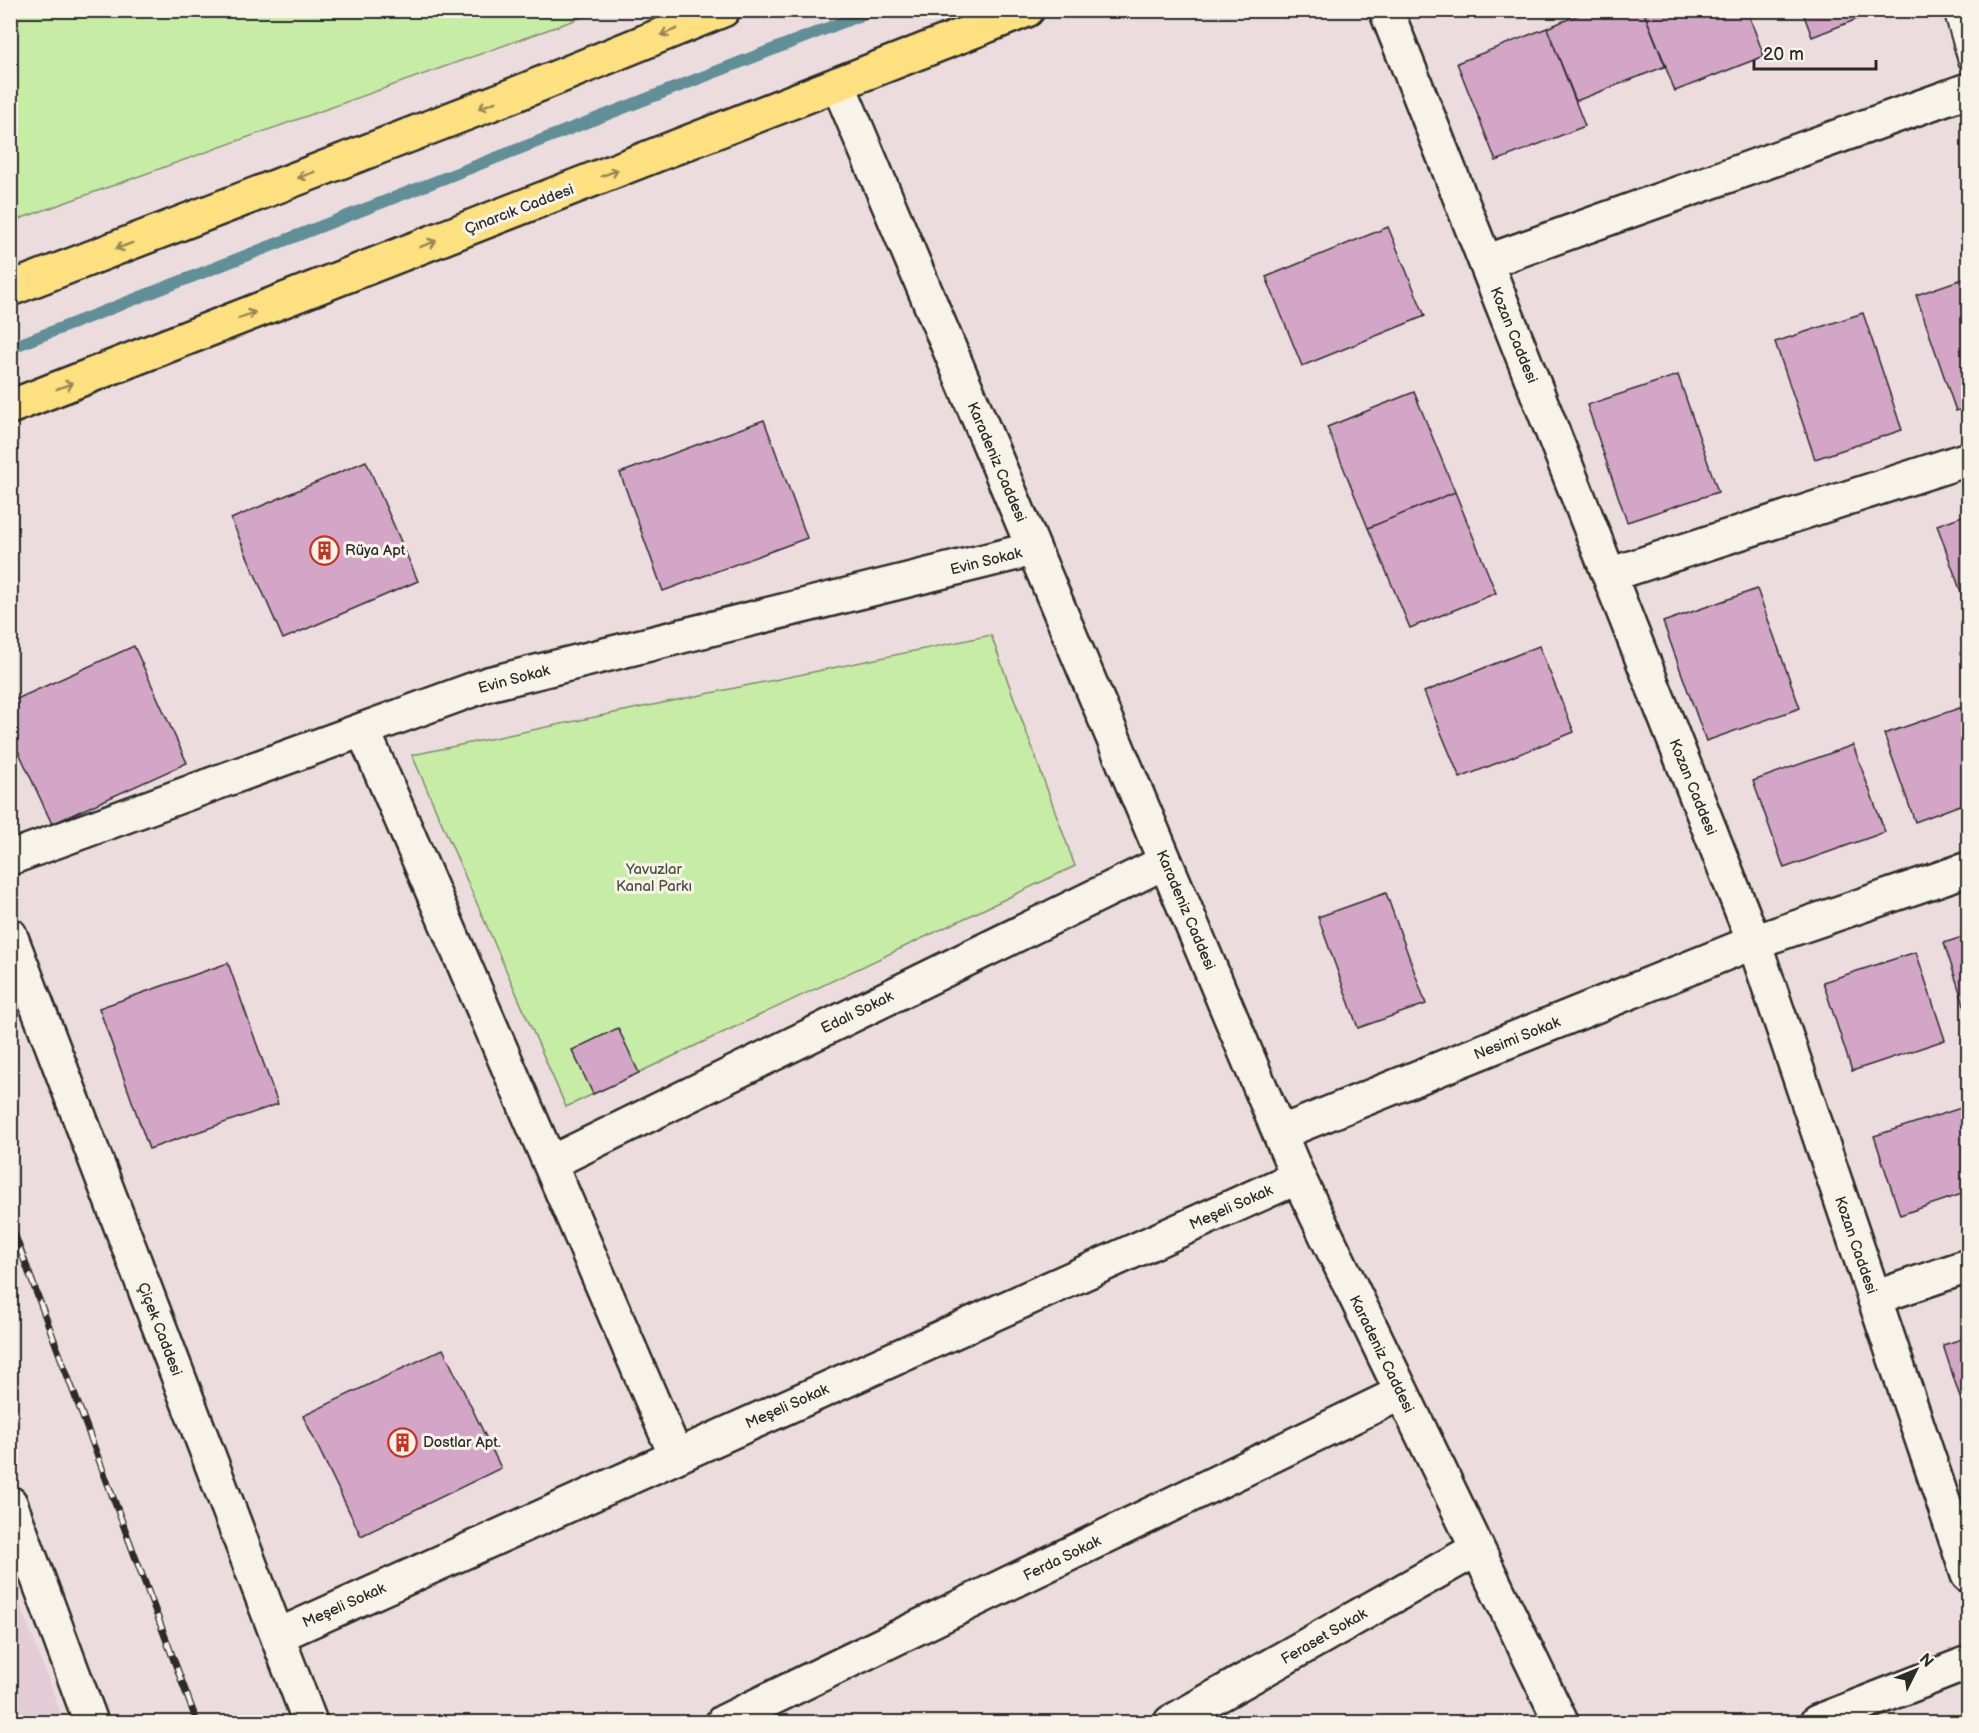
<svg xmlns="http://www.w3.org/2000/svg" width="1979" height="1733" font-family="'Balsamiq Sans',sans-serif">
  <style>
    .built { fill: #e4ccd7 }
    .green { fill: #c7eca6; stroke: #798c68; stroke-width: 1.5 }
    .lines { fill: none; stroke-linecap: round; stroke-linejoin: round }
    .stream { stroke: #608f98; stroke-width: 12 }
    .building { fill: #d3a6c8; stroke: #2b2b2b; stroke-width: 1.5 }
    .lane-casing { stroke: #2b2b2b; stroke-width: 22 }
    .street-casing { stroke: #2b2b2b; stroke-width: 38 }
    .secondary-casing { stroke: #2b2b2b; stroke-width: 38 }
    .primary-casing { stroke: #2b2b2b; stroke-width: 38 }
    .lane { stroke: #f7f3e8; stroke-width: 18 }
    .street { stroke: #f7f3e8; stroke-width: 33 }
    .secondary { stroke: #f7f3e8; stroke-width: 33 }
    .primary { stroke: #fde080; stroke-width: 33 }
    .rail-casing { stroke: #2b2b2b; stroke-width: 7 }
    .rail { stroke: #f7f3e8; stroke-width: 4.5; stroke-dasharray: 14; stroke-linecap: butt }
    .oneway { stroke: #948656 }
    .labels { text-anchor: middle; stroke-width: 6; stroke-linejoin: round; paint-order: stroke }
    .street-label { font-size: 15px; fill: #2b2b2b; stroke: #f7f3e8 }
    .poi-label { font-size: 15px; fill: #2b2b2b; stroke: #f7f3e8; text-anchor: start }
    .park-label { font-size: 15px; fill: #4a5244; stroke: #f7f3e8 }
  </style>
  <rect width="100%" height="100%" fill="#ecdcde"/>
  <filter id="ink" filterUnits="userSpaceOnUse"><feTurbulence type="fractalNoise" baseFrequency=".0167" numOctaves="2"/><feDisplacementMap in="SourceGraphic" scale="12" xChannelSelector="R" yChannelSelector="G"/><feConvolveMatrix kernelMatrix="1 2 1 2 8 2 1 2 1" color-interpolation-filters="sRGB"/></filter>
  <g filter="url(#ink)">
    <!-- built -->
    <path class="built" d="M 10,1579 L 11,1579 L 64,1722 L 11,1722 Z"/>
    <!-- green -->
    <path class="green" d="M 11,10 L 600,10 L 600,11 L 11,222 Z
      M 991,635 L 1075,866 L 566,1107 L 412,755 Z"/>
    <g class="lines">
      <!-- stream -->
      <path class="stream" d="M 10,348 L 874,10"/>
    </g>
    <!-- building -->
    <path class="building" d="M 1590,10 L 1643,10 L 1666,66 L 1576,101 L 1547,28 Z
      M 1643,10 L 1747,10 L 1764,56 L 1675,91 Z
      M 1802,10 L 1880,10 L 1812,37 Z
      M 1547,28 L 1585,126 L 1496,161 L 1457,63 Z
      M 1388,227 L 1425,316 L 1302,366 L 1266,277 Z
      M 1968,277 L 1968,407 L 1956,411 L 1916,295 Z
      M 1863,313 L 1902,430 L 1815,459 L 1775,342 Z
      M 1678,375 L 1718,492 L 1627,522 L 1587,405 Z
      M 1414,392 L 1455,492 L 1368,528 L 1327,427 Z
      M 764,420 L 807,538 L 663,591 L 620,473 Z
      M 366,461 L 418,581 L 283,639 L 231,519 Z
      M 1455,492 L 1496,593 L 1410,628 L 1368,528 Z
      M 1968,514 L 1968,612 L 1937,525 Z
      M 1757,589 L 1800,708 L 1706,741 L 1663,622 Z
      M 134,646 L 187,763 L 52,824 L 10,733 L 10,702 Z
      M 1539,646 L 1574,732 L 1460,778 L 1424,692 Z
      M 1968,705 L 1968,802 L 1915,822 L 1884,734 Z
      M 1853,745 L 1885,832 L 1784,868 L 1753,781 Z
      M 1386,893 L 1426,1004 L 1358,1028 L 1318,917 Z
      M 1968,935 L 1968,1017 L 1944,943 Z
      M 1916,952 L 1945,1040 L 1852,1071 L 1823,982 Z
      M 228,963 L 278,1104 L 149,1149 L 99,1008 Z
      M 618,1028 L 639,1073 L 593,1094 L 572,1050 Z
      M 1967,1106 L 1968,1192 L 1900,1215 L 1874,1136 Z
      M 1968,1337 L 1968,1422 L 1943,1345 Z
      M 443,1349 L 501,1468 L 361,1536 L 303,1416 Z"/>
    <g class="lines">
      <defs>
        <path id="lane" d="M 1953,10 L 1968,61"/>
        <path id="street" d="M 1386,10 L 1754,942 L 1968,1575
          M 1486,262 L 1968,90
          M 1609,575 L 1968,459
          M 363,730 L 676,1456
          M 10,858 L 488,684 L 1033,549
          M 10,935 L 310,1722
          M 1280,1133 L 1754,942 L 1968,869
          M 550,1163 L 1165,862
          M 1874,1298 L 1968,1266
          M 10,1503 L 91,1722
          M 277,1636 L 1298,1177
          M 723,1722 L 1401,1393
          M 1171,1722 L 1477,1549
          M 1817,1722 L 1968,1663"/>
        <path id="secondary" d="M 838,84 L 1298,1177 L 1561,1722"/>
        <path id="primary" d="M 10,289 L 511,96 L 723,10
          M 10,407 L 1027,10"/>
      </defs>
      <!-- lane casing -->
      <use href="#lane" class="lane-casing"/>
      <!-- street casing -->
      <use href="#street" class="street-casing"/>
      <!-- secondary casing -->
      <use href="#secondary" class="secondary-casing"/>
      <!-- primary casing -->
      <use href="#primary" class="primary-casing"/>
      <!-- lane -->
      <use href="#lane" class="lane"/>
      <!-- street -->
      <use href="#street" class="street"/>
      <!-- secondary -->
      <use href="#secondary" class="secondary"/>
      <!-- primary -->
      <use href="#primary" class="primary"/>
      <defs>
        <path id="rail" d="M 10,1222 L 197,1722"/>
      </defs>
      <!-- rail casing -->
      <use href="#rail" class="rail-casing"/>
      <!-- rail -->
      <use href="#rail" class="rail"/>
    </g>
    <!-- one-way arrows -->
    <defs><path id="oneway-shaft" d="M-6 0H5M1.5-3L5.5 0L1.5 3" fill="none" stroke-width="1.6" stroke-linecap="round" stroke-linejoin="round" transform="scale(1.5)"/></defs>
    <g class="oneway">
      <use href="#oneway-shaft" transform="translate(669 32) rotate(158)"/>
      <use href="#oneway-shaft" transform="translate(487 105) rotate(159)"/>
      <use href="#oneway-shaft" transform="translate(610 173) rotate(-21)"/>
      <use href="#oneway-shaft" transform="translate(306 175) rotate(159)"/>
      <use href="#oneway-shaft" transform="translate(428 244) rotate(-21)"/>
      <use href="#oneway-shaft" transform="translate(124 246) rotate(159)"/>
      <use href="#oneway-shaft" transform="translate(247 315) rotate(-21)"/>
      <use href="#oneway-shaft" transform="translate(65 386) rotate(-21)"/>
    </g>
  </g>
  <!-- icons -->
  <defs>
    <symbol id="building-ring" viewBox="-11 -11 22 22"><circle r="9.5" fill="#f7f3e8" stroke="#c8321e" stroke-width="1.5"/><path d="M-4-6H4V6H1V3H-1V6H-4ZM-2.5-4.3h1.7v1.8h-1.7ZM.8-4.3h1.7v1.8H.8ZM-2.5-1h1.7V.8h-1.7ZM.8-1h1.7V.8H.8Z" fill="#c8321e"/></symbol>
  </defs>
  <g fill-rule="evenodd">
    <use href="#building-ring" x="308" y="534" width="33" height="33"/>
    <use href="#building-ring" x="386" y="1426" width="33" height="33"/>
  </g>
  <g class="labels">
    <!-- street labels -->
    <g class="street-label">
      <text transform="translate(519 209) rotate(-21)" y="5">Çınarcık Caddesi</text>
      <text transform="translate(1514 335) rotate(68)" y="5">Kozan Caddesi</text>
      <text transform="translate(997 462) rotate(67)" y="5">Karadeniz Caddesi</text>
      <text transform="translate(986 561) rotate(-14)" y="5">Evin Sokak</text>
      <text transform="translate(514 679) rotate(-15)" y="5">Evin Sokak</text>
      <text transform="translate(1693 787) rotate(68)" y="5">Kozan Caddesi</text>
      <text transform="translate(1186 910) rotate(67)" y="5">Karadeniz Caddesi</text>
      <text transform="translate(857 1012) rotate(-26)" y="5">Edalı Sokak</text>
      <text transform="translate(1517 1038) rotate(-22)" y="5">Nesimi Sokak</text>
      <text transform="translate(1231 1207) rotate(-24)" y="5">Meşeli Sokak</text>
      <text transform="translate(1856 1245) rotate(71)" y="5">Kozan Caddesi</text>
      <text transform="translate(160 1329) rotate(69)" y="5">Çiçek Caddesi</text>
      <text transform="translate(1382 1354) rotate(64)" y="5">Karadeniz Caddesi</text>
      <text transform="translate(787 1406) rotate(-24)" y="5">Meşeli Sokak</text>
      <text transform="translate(1062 1558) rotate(-26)" y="5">Ferda Sokak</text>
      <text transform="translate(344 1605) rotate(-24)" y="5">Meşeli Sokak</text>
      <text transform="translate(1324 1636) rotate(-30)" y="5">Feraset Sokak</text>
    </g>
    <!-- poi labels -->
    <g class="poi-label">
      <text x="345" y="555">Rüya Apt</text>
      <text x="423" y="1447">Dostlar Apt.</text>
    </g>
    <!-- park labels -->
    <g class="park-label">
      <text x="654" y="874">Yavuzlar<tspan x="654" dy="17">Kanal Parkı</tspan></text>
    </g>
  </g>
  <!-- margin -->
  <rect width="1979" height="1733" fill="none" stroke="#f7f3e8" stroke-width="36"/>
  <rect x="18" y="18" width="1943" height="1697" fill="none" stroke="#2b2b2b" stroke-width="2" filter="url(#ink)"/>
  <!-- north arrow -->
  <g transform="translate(1916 1670) rotate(47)" stroke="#f7f3e8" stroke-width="4.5" paint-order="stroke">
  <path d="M0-4.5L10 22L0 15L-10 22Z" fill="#2b2b2b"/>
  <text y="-9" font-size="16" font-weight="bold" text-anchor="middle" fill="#2b2b2b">N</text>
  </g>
  <!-- scale -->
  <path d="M1754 60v9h122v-9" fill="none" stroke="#2b2b2b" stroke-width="3"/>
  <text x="1763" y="60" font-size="18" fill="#2b2b2b" stroke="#f7f3e8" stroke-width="4.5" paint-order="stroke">20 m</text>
</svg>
